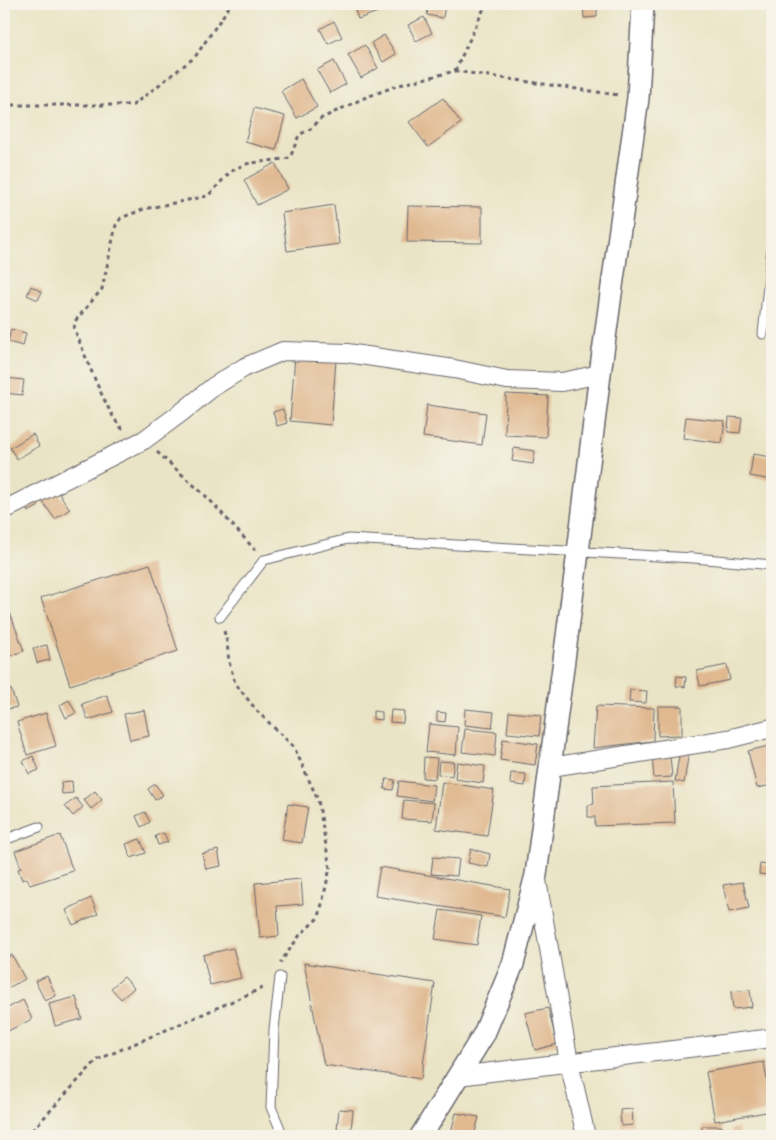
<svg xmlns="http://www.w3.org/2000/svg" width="776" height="1140" font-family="Vollkorn,serif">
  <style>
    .building { fill: #e0b991 }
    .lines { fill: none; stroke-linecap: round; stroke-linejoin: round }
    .service-casing { stroke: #68666c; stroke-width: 11 }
    .minor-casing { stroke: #68666c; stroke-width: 20 }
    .tertiary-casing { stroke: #68666c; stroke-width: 24 }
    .path { stroke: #68666c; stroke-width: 3; stroke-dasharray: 4 4; stroke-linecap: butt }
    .service { stroke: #fff; stroke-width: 9 }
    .minor { stroke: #fff; stroke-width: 18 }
    .tertiary { stroke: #fff; stroke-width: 21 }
  </style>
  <rect width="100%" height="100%" fill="#f7f3e8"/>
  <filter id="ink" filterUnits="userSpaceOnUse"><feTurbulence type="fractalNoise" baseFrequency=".02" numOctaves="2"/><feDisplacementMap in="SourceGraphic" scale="10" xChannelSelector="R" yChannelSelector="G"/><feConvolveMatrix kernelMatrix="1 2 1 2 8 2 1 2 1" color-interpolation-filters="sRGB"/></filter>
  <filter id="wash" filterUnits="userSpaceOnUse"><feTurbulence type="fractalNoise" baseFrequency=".0096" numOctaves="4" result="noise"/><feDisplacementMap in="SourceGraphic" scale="20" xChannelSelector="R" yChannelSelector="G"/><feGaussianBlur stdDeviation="1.12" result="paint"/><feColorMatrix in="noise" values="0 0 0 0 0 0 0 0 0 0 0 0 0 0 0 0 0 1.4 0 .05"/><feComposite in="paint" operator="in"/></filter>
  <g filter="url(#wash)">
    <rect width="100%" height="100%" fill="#eae4c6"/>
    <g id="blocks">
      <!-- building -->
      <path class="building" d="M 353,4 L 385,4 L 386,9 L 358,19 Z
        M 429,4 L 445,4 L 443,18 L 427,15 Z
        M 583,4 L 597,4 L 597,17 L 584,18 Z
        M 424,17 L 432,33 L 416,41 L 408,25 Z
        M 334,21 L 342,37 L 328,44 L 320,29 Z
        M 384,35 L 396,54 L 383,62 L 371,43 Z
        M 365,45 L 378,68 L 361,78 L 348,55 Z
        M 334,61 L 346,84 L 330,93 L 317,70 Z
        M 301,79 L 317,107 L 297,118 L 281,91 Z
        M 443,98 L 461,123 L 428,147 L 409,122 Z
        M 254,108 L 285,116 L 276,150 L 245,142 Z
        M 275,163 L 288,189 L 257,205 L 244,180 Z
        M 334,205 L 339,244 L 287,251 L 282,213 Z
        M 408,206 L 482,207 L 482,243 L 407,242 Z
        M 31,286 L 42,292 L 38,300 L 27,295 Z
        M 11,329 L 26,333 L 23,346 L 8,342 Z
        M 295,356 L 336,360 L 331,425 L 290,421 Z
        M 6,378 L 24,380 L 22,395 L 4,393 Z
        M 506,394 L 548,396 L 546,437 L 505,435 Z
        M 427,405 L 486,413 L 482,445 L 423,437 Z
        M 283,409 L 287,423 L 277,426 L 273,412 Z
        M 686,417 L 725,421 L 722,443 L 683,438 Z
        M 729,417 L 742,418 L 740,433 L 728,432 Z
        M 33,434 L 39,446 L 17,459 L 10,448 Z
        M 514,448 L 535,451 L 533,464 L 512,461 Z
        M 753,454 L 772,457 L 772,480 L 750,476 Z
        M 57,491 L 70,509 L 55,519 L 42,501 Z
        M 34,497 L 39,506 L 28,512 L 23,503 Z
        M 150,564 L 178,651 L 70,685 L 41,598 Z
        M 10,613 L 24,651 L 4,658 L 4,616 Z
        M 47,645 L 50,660 L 37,663 L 33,648 Z
        M 727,665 L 730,680 L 700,686 L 697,671 Z
        M 677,676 L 686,677 L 685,687 L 676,686 Z
        M 11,689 L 17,707 L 4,710 L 4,692 Z
        M 630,690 L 647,691 L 646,703 L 629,702 Z
        M 107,695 L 113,712 L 88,720 L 82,704 Z
        M 69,700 L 76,713 L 66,718 L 60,705 Z
        M 596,706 L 654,708 L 653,741 L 593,748 Z
        M 658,706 L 682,706 L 682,735 L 658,736 Z
        M 465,709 L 494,712 L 492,728 L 464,725 Z
        M 144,710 L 149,736 L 130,740 L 124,714 Z
        M 391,710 L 404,711 L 403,723 L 390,722 Z
        M 373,711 L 382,712 L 382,720 L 373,719 Z
        M 437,712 L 446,713 L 445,722 L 437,721 Z
        M 509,712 L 541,715 L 539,736 L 507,733 Z
        M 46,713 L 56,746 L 27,755 L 17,722 Z
        M 429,724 L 458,727 L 456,755 L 426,752 Z
        M 465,729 L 497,732 L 495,756 L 462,752 Z
        M 503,739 L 538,744 L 535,765 L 500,760 Z
        M 772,745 L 772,785 L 757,788 L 748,751 Z
        M 680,750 L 689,751 L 684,783 L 675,781 Z
        M 33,756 L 39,770 L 29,774 L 23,761 Z
        M 670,756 L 672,777 L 654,778 L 652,757 Z
        M 424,757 L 437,758 L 435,779 L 423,778 Z
        M 439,761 L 454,762 L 452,776 L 438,774 Z
        M 457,762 L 485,766 L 483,783 L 455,779 Z
        M 511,773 L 526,774 L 525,786 L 510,784 Z
        M 386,779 L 395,780 L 393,790 L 384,789 Z
        M 72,781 L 73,793 L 62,794 L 61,782 Z
        M 399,781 L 434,785 L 432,801 L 397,796 Z
        M 442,782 L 494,790 L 487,836 L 436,829 Z
        M 673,782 L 675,823 L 595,826 L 595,817 L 588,817 L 588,805 L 594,804 L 593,786 Z
        M 155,784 L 163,795 L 155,800 L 148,789 Z
        M 95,791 L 102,800 L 91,809 L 84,800 Z
        M 76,798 L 83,807 L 73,816 L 65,806 Z
        M 404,800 L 434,803 L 432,821 L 402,819 Z
        M 288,804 L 308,807 L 302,843 L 282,840 Z
        M 145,812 L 150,822 L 141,827 L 136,816 Z
        M 164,833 L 168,842 L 158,845 L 155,836 Z
        M 60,835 L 73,871 L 30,885 L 27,878 L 22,880 L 18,869 L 21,868 L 15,851 Z
        M 140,839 L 146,853 L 131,858 L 126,844 Z
        M 471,849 L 490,854 L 488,867 L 468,863 Z
        M 218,850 L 221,866 L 206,869 L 202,854 Z
        M 433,857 L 459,859 L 457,876 L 431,874 Z
        M 760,864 L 770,865 L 769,875 L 759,874 Z
        M 380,867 L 510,889 L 505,917 L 375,896 Z
        M 301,879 L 303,904 L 277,906 L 279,936 L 260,938 L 255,883 Z
        M 743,882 L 749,908 L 729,912 L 723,885 Z
        M 91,898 L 98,914 L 73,925 L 66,910 Z
        M 440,910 L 481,916 L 477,945 L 435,939 Z
        M 233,948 L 241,978 L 210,985 L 203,955 Z
        M 12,955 L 25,979 L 4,990 L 4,959 Z
        M 304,963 L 435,983 L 421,1079 L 324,1065 Z
        M 47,976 L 56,996 L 45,1001 L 35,981 Z
        M 124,977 L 134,988 L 121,999 L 111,988 Z
        M 750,990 L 752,1007 L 733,1009 L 731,992 Z
        M 76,997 L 82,1019 L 55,1026 L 49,1004 Z
        M 23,1000 L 32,1019 L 4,1033 L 4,1010 Z
        M 548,1008 L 557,1044 L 535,1050 L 525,1013 Z
        M 764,1062 L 772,1111 L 715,1121 L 706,1072 Z
        M 339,1109 L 353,1110 L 351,1130 L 337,1129 Z
        M 632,1109 L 633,1125 L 621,1126 L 620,1110 Z
        M 456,1113 L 479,1117 L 474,1136 L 450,1136 Z
        M 702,1126 L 722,1126 L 722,1136 L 702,1136 Z
        M 738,1128 L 740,1136 L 733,1136 L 731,1129 Z
        M 666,1132 L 667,1136 L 648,1136 L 648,1135 Z"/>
    </g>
  </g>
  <g filter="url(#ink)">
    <use href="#blocks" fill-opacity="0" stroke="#68666c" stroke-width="1"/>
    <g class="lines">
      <defs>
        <path id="service" d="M 763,334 L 772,247
          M 220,617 L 264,560 L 348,539 L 694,558 L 772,565
          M 4,840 L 39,827
          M 280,977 L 274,1029 L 271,1107 L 283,1136"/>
        <path id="minor" d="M 4,510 L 144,440 L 182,412 L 213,387 L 245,367 L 283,351 L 347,353 L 454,369 L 507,380 L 562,382 L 600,374
          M 551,767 L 728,739 L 772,728
          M 536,875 L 569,1062 L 586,1136
          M 458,1076 L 772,1038"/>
        <path id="tertiary" d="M 421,1136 L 484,1034 L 513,964 L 536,875 L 578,552 L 600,374 L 638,98 L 643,4"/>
      </defs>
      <!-- service casing -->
      <use href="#service" class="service-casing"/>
      <!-- minor casing -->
      <use href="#minor" class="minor-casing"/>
      <!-- tertiary casing -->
      <use href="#tertiary" class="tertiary-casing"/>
      <!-- path -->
      <path class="path" d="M 455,71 L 486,4
        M 4,105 L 133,105 L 195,57 L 231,4
        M 123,429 C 109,420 82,347 74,328 L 76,320 L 102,289 L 116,225 L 121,218 L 144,209 L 208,196 L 230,172 L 245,164 L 290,158 L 299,135 L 314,127 L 318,120 L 364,98 L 399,85 L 455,71 L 618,95
        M 157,452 L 208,498 L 255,550
        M 224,631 L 227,642 L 229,662 L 235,683 L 257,711 L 294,747 L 318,800 L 330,868 L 319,917 L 300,935 L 280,963
        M 27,1136 L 97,1060 L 265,987"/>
      <!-- service -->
      <use href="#service" class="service"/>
      <!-- minor -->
      <use href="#minor" class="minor"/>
      <!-- tertiary -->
      <use href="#tertiary" class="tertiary"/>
    </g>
  </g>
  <!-- margin -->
  <rect width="776" height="1140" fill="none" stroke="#f7f3e8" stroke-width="20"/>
</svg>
